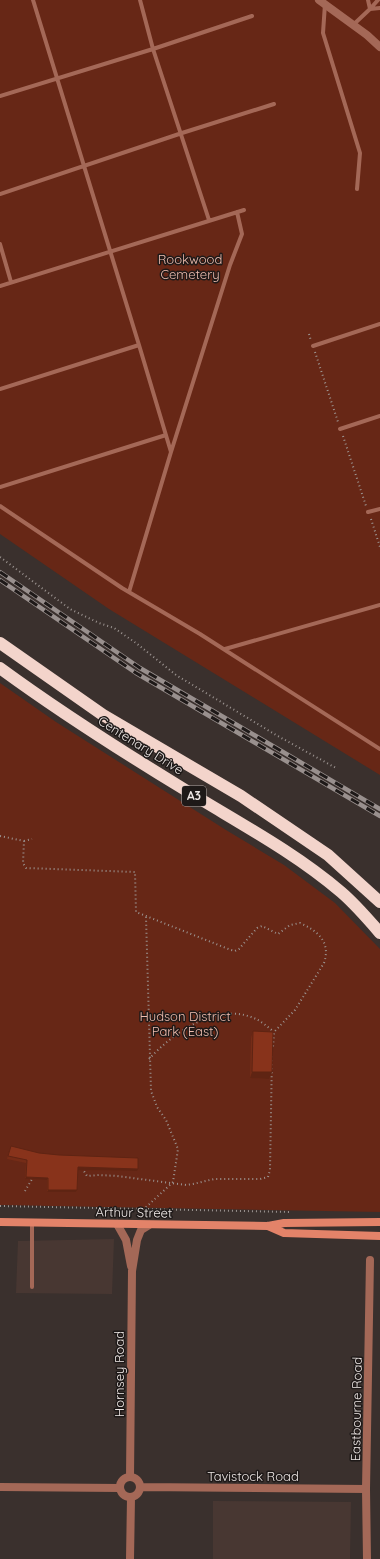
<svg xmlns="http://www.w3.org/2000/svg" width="380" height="1559" font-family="Quicksand,sans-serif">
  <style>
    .built { fill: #483732 }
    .green { fill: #672716 }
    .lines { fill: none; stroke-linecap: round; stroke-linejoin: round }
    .path { stroke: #9c9491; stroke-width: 2; stroke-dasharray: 1 3; stroke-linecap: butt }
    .lane { stroke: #a46857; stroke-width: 4 }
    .street { stroke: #a46857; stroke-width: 8 }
    .secondary { stroke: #e38369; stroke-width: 8 }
    .highway { stroke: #f3d4cb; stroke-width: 12 }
    .rail-casing { stroke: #99908e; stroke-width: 4.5 }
    .rail { stroke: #1e1918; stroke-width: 3; stroke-dasharray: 9; stroke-linecap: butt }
    .wall { fill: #752c17 }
    .shaded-wall { fill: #5f2413 }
    .building { fill: #88331b; stroke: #5f2413 }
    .labels { text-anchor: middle; stroke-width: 3; stroke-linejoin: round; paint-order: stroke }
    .shield { fill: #1e1918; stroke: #b0a9a8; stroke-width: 1 }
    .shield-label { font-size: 12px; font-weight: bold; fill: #eee7e5 }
    .park-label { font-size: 13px; fill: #f0beb0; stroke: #1e1918 }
    .street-label { font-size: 13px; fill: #eee7e5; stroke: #1e1918 }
  </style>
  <rect width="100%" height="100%" fill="#3a302d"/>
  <!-- built -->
  <path class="built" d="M 114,1239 L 112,1294 L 16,1293 L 18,1241 Z
    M 213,1501 L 351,1502 L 350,1559 L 213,1559 Z"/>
  <!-- green -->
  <path class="green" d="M 0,0 L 380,0 L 380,775 L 109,609 L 0,534 Z
    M 0,683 L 56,722 L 226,830 L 284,865 L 335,903 L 380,949 L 380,1212 L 0,1205 Z"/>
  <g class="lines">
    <!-- path -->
    <path class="path" d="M 309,334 L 311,341
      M 315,352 L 338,422
      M 343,436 L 366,506
      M 371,519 L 380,547
      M 0,557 L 70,609 L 99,623 L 114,628 L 136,643 L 176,675 L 276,735 L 336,768
      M 0,836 L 24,841 L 23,863 L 26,868 L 135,872 L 136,912 L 231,950 L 235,951 L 239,949 L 257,928 L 262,926 L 278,934 L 290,925 L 300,923 C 318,931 331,942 324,963 L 295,1010 L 274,1032 L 273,1047
      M 24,841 L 32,839
      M 149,1059 C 174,1032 218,1001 256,1019 C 262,1022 268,1027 274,1032
      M 82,1168 L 87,1176 L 99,1175 L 117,1176 L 186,1185 L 193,1184 L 214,1179 L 260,1179 L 268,1177 L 270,1170 L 272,1055
      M 25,1191 L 32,1179
      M 0,1206 L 291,1212
      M 143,1210 L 173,1182 L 178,1149 L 166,1120 L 157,1107 L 151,1091 L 146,917"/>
    <!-- lane -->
    <path class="lane" d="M 33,0 L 139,345
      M 140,0 L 153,49 L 252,16
      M 368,0 L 370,9 L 380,8
      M 325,4 L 323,33 L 360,153 L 357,189
      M 353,25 L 370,9 L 378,0
      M 0,96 L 153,49 L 209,220
      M 0,194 L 182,133 L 274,104
      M 0,244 L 11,282
      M 0,286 L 244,210
      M 313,346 L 380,324
      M 0,389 L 139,345 L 171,452 L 129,592
      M 340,429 L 380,416
      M 171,452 L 230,265 L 242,234 L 237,212
      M 0,487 L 166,435
      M 0,506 L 122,588 L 200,634 L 380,749
      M 368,512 L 380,509
      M 225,649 L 380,605
      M 32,1287 L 32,1222"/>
    <!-- street -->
    <path class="street" d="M 319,0 L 367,35 L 380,47
      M 117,1224 L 126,1240 L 131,1266
      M120 1487a10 10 0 1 1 20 0a10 10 0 1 1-20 0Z
      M 130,1477 L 132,1271 L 137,1240 L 141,1230 L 149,1225
      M 0,1487 L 120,1488
      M 141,1487 L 366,1489
      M 130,1559 L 131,1498
      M 367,1559 L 366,1489 L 370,1260"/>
    <!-- secondary -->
    <path class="secondary" d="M 0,1222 L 268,1226 L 284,1223 L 380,1222
      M 268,1226 L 284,1233 L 380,1236"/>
    <!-- highway -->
    <path class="highway" d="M 0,643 L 103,715 L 241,796 L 328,855 L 380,902
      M 0,668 C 60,712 123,752 187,791 C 239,823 294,852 341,892 C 355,904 368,919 380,933"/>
    <defs>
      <path id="rail" d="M 0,572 L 140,668 L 380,809
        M 0,580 L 136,673 L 380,816"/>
    </defs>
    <!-- rail casing -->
    <use href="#rail" class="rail-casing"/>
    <!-- rail -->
    <use href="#rail" class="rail"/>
  </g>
  <!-- wall -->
  <path class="wall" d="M 253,1031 L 269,1079 L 250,1078 L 251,1038 Z
    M 10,1148 L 39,1153 L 137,1171 L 78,1170 L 77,1190 L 76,1192 L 47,1192 L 47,1180 L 25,1179 L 26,1163 L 7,1159 Z"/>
  <!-- shaded-wall -->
  <path class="shaded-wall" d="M 252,1072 L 272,1072 L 269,1079 L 250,1078 Z
    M 78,1167 L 138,1169 L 137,1171 L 77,1170 Z
    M 26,1177 L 48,1178 L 47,1180 L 25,1179 Z
    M 48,1190 L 77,1190 L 76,1192 L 47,1192 Z"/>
  <!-- building -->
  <path class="building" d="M 253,1031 L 273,1032 L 272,1072 L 252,1072 Z
    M 11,1146 L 39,1153 L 59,1155 L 138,1158 L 138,1169 L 78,1167 L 77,1190 L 48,1190 L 48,1178 L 26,1177 L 27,1160 L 8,1156 Z"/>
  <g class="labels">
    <!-- shield labels -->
    <rect class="shield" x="182" y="786" width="24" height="20" rx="3"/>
    <g class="shield-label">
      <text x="194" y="800">A3</text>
    </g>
    <!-- park labels -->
    <g class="park-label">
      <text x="190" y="264">Rookwood<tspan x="190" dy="15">Cemetery</tspan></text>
      <text x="185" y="1021">Hudson District<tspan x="185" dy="15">Park (East)</tspan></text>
    </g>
    <!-- street labels -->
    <g class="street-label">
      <text transform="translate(141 745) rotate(32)" y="5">Centenary Drive</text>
      <text transform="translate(134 1212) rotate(1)" y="5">Arthur Street</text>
      <text transform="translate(119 1374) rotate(-90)" y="5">Hornsey Road</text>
      <text transform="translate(356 1409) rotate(-89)" y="5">Eastbourne Road</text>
      <text x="253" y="1481">Tavistock Road</text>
    </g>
  </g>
</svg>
